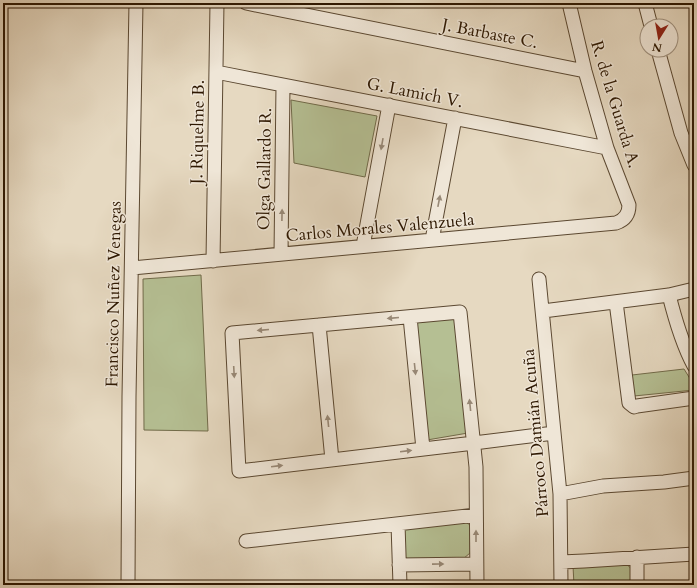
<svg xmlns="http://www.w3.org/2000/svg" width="697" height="588" font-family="Cardo,serif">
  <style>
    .green { fill: #b5bf93; stroke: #716b4a }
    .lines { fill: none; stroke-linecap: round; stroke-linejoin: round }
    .minor-casing { stroke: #5b4831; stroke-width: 15 }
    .minor { stroke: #efe6d7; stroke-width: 13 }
    .oneway { fill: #988977 }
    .labels { text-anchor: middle; stroke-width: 3; stroke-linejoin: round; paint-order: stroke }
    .street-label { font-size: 17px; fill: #2d1701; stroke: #efe6d7 }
  </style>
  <rect width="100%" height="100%" fill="#e6d9c1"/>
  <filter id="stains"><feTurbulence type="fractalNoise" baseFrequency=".005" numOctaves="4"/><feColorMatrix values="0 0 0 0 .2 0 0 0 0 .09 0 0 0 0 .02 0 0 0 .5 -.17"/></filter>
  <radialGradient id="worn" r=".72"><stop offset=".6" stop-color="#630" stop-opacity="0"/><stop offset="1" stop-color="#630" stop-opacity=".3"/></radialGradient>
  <!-- green -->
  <path class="green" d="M 291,100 L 377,116 L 365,177 L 294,163 Z
    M 201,275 L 208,431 L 144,430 L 143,279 Z
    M 456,318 L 468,433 L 427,440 L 414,323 Z
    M 684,369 L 694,385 L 694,390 L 634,396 L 632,375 Z
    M 464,521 L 470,525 L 470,553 L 463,559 L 407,561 L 404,558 L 404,531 L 407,528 Z
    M 627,565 C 634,568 632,578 632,585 L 574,585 L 573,566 Z"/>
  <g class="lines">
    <defs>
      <path id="minor" d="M 246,3 L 585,71
        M 645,3 L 651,26
        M 658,50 L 681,133 L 694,165
        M 216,72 L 607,148
        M 432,240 L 455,118
        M 363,246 L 389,105
        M 281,254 L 283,85
        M 213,261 L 217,3
        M 132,268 L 616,223 C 625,220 629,214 629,205 L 607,148 L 585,71 L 569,3
        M 539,279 L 560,494 L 561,585
        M 669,295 C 675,319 682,344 694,366
        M 616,302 L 629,403 L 634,407 L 637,406 L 694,398
        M 543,311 L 669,295 L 694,289
        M 410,317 L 423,449
        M 319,325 L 332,460
        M 560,494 L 603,486 L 664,482 L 694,478
        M 398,524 L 400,585
        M 246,541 L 476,515
        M 637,557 L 637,585
        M 561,562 L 584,561 L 694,554
        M 399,565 L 476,564
        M 128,585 L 129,397 L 136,3
        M 477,585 L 476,467 L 460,312 L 232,333 L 239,471 L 474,443 L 554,433"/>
    </defs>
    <!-- minor casing -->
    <use href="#minor" class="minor-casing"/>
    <!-- minor -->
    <use href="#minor" class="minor"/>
  </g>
  <!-- one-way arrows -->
  <defs><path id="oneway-solid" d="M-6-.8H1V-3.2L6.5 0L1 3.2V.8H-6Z"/></defs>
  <g class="oneway">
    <use href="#oneway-solid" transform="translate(382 144) rotate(100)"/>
    <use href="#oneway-solid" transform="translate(439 201) rotate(-79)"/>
    <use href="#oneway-solid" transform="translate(282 215) rotate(-89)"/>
    <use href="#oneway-solid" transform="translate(393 318) rotate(175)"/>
    <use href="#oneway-solid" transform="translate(263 330) rotate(175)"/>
    <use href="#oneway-solid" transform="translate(415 369) rotate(84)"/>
    <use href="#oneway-solid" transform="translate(234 372) rotate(87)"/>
    <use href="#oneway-solid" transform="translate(470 405) rotate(-96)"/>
    <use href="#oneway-solid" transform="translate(328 421) rotate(-96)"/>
    <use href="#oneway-solid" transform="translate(406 451) rotate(-7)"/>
    <use href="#oneway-solid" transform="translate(277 466) rotate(-7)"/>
    <use href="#oneway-solid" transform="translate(476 536) rotate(-90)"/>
    <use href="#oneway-solid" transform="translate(438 564) rotate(-1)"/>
  </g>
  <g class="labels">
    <!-- street labels -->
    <g class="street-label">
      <text transform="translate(490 33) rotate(11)" y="6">J. Barbaste C.</text>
      <text transform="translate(415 92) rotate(11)" y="6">G. Lamich V.</text>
      <text transform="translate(616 104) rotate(73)" y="6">R. de la Guarda A.</text>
      <text transform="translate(197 132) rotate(-89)" y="6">J. Riquelme B.</text>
      <text transform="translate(264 169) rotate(-89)" y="6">Olga Gallardo R.</text>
      <text transform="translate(380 227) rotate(-5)" y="6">Carlos Morales Valenzuela</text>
      <text transform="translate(113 294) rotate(-89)" y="6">Francisco Nuñez Venegas</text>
      <text transform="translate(535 433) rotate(-95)" y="6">Párroco Damián Acuña</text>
    </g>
  </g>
  <!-- margin -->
  <rect width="697" height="588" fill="none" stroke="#e6d9c1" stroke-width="16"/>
  <rect x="4" y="4" width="689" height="580" fill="none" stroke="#2d1701" stroke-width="2"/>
  <rect x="8" y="8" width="681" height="572" fill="none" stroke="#2d1701"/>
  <!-- north arrow -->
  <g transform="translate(659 38) rotate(191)"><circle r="19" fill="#efe6d7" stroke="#a19381"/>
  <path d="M0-3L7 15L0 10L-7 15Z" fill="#8f2418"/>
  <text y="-6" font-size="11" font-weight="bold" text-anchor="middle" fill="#2d1701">N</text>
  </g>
  <rect width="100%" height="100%" filter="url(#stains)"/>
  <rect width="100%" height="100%" fill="url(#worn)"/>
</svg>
